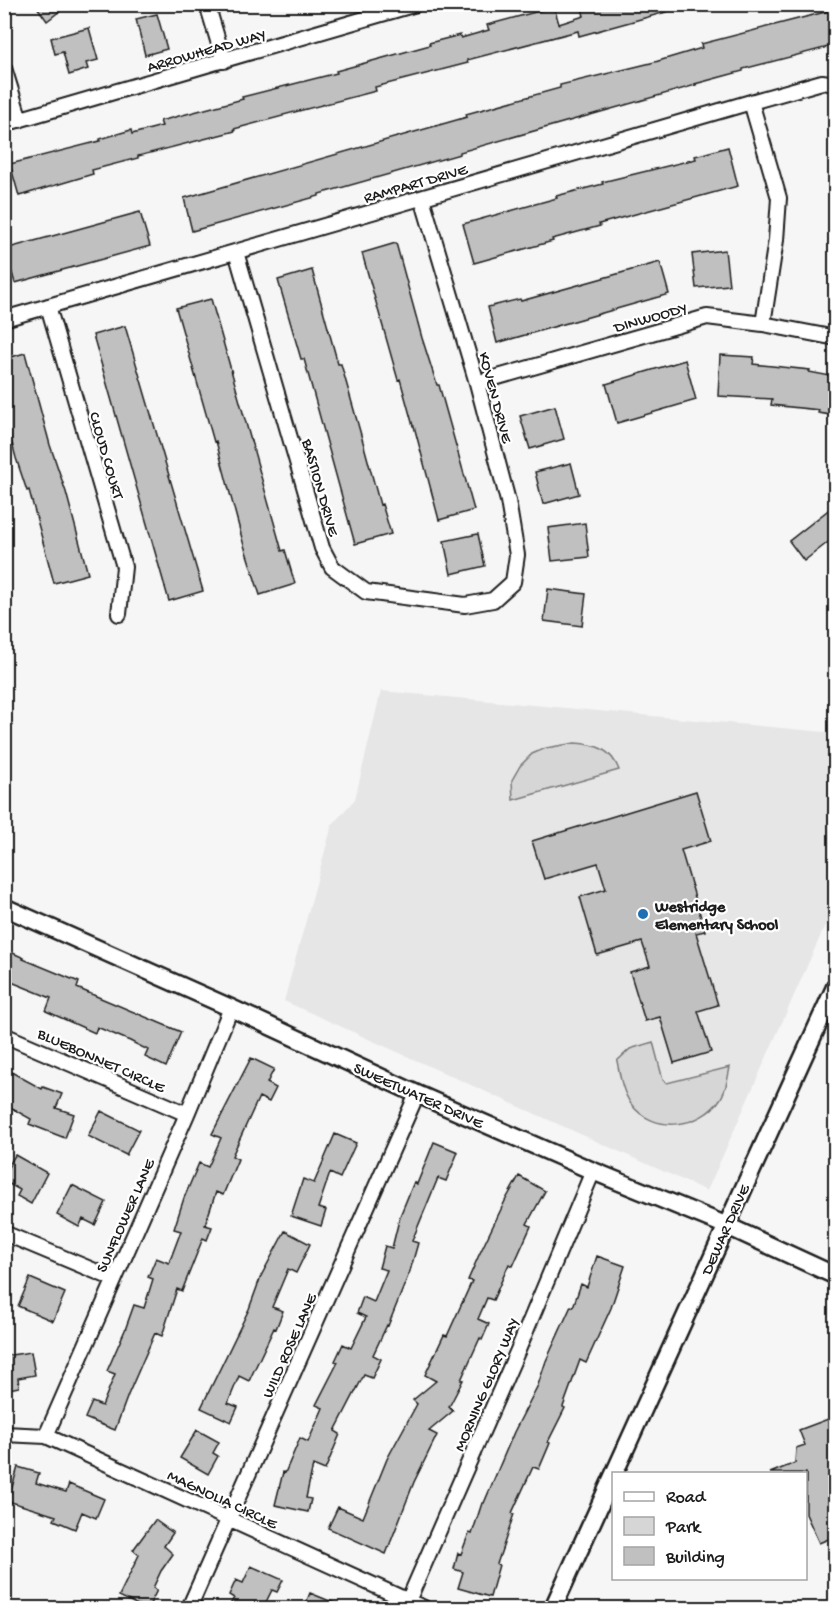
<svg xmlns="http://www.w3.org/2000/svg" width="840" height="1613" font-family="'Gochi Hand',sans-serif">
  <style>
    .built { fill: #e6e6e6 }
    .green { fill: #d6d6d6; stroke: #797979; stroke-width: 1.5 }
    .building { fill: #c0c0c0; stroke: #1c1c1c; stroke-width: 1.5 }
    .lines { fill: none; stroke-linecap: round; stroke-linejoin: round }
    .minor-casing { stroke: #1c1c1c; stroke-width: 18 }
    .tertiary-casing { stroke: #1c1c1c; stroke-width: 21 }
    .minor { stroke: #fff; stroke-width: 14 }
    .tertiary { stroke: #fff; stroke-width: 16 }
    .poi-dot { fill: #1f6fb2; stroke: #fff; stroke-width: 2 }
    .labels { text-anchor: middle; stroke-width: 4.5; stroke-linejoin: round; paint-order: stroke }
    .street-label { font-size: 16px; fill: #1c1c1c; stroke: #fff }
    .poi-label { font-size: 16px; font-weight: bold; fill: #1c1c1c; stroke: #fff; text-anchor: start }
  </style>
  <rect width="100%" height="100%" fill="#f6f6f6"/>
  <filter id="ink" filterUnits="userSpaceOnUse"><feTurbulence type="fractalNoise" baseFrequency=".0167" numOctaves="2"/><feDisplacementMap in="SourceGraphic" scale="12" xChannelSelector="R" yChannelSelector="G"/><feConvolveMatrix kernelMatrix="1 2 1 2 8 2 1 2 1" color-interpolation-filters="sRGB"/></filter>
  <g filter="url(#ink)">
    <!-- built -->
    <path class="built" d="M 381,691 L 835,733 L 835,895 L 828,919 L 707,1191 L 284,1001 L 332,825 L 355,799 Z"/>
    <!-- green -->
    <path class="green" d="M 575,743 C 596,744 611,749 619,770 L 513,800 L 512,780 L 520,766 L 532,754 L 546,748 Z
      M 653,1042 L 663,1080 L 667,1083 L 730,1067 C 728,1077 727,1088 721,1098 C 702,1128 654,1135 631,1104 C 622,1091 620,1076 617,1061 L 630,1049 Z"/>
    <!-- building -->
    <path class="building" d="M 35,4 L 69,4 L 47,21 Z
      M 581,4 L 676,4 L 677,9 L 579,36 L 578,31 L 467,60 L 468,63 L 375,87 L 376,91 L 283,115 L 283,116 L 234,129 L 235,131 L 138,156 L 138,158 L 92,170 L 93,174 L 19,196 L 10,164 L 100,141 L 100,139 L 131,130 L 132,134 L 162,126 L 160,121 L 243,99 L 242,97 L 337,73 L 336,71 L 430,45 L 429,43 L 460,35 L 461,38 L 489,30 L 487,25 L 554,7 L 559,24 L 584,16 Z
      M 829,11 L 836,36 L 836,45 L 743,69 L 743,71 L 695,84 L 696,85 L 460,152 L 460,154 L 319,194 L 319,196 L 192,231 L 184,198 L 467,117 L 466,114 L 560,88 L 560,85 L 655,62 L 702,48 L 701,44 Z
      M 157,14 L 167,49 L 145,55 L 136,19 Z
      M 89,28 L 98,60 L 86,63 L 88,69 L 69,75 L 63,52 L 55,54 L 51,38 Z
      M 728,147 L 738,186 L 599,224 L 600,226 L 552,239 L 553,241 L 474,263 L 463,224 L 557,198 L 556,196 L 603,184 L 602,182 L 696,159 L 695,156 Z
      M 140,212 L 150,246 L 15,283 L 5,249 Z
      M 396,243 L 422,338 L 437,385 L 439,385 L 474,510 L 439,520 L 414,426 L 413,426 L 400,379 L 398,380 L 362,253 Z
      M 725,250 L 729,285 L 696,288 L 692,254 Z
      M 660,262 L 669,294 L 497,343 L 488,307 L 520,299 L 521,301 Z
      M 312,270 L 338,364 L 341,364 L 363,442 L 380,505 L 382,504 L 391,534 L 355,544 L 304,359 L 301,359 L 278,280 Z
      M 211,299 L 282,551 L 285,550 L 295,584 L 260,595 L 243,542 L 216,441 L 214,442 L 176,308 Z
      M 125,326 L 203,591 L 169,601 L 93,335 Z
      M 25,353 L 50,445 L 66,492 L 88,574 L 54,583 L 29,490 L 27,491 L 16,458 L 4,414 L 4,359 Z
      M 720,355 L 754,357 L 753,364 L 810,370 L 809,372 L 836,377 L 836,416 L 818,413 L 819,410 L 771,405 L 772,399 L 718,396 Z
      M 685,360 L 696,400 L 617,423 L 606,384 Z
      M 555,406 L 564,439 L 530,449 L 520,416 Z
      M 571,463 L 579,494 L 543,504 L 535,472 Z
      M 836,504 L 836,536 L 804,561 L 789,541 Z
      M 585,523 L 589,557 L 552,561 L 548,528 Z
      M 478,534 L 485,566 L 451,574 L 444,541 Z
      M 548,589 L 586,594 L 582,626 L 544,621 Z
      M 696,791 L 711,841 L 681,850 L 705,931 L 696,933 L 718,1005 L 698,1011 L 711,1052 L 674,1063 L 660,1017 L 645,1021 L 630,972 L 650,966 L 642,942 L 597,955 L 580,897 L 606,889 L 598,863 L 544,879 L 532,841 Z
      M 4,949 L 24,958 L 23,959 L 79,982 L 77,988 L 181,1032 L 166,1067 L 145,1057 L 148,1050 L 130,1041 L 97,1027 L 95,1033 L 46,1011 L 51,998 L 4,979 Z
      M 251,1058 L 274,1069 L 267,1083 L 276,1088 L 269,1102 L 259,1097 L 232,1156 L 238,1159 L 223,1195 L 216,1192 L 205,1225 L 212,1227 L 207,1240 L 203,1238 L 182,1291 L 177,1289 L 162,1336 L 155,1333 L 128,1395 L 115,1430 L 85,1418 L 92,1402 L 102,1406 L 115,1374 L 107,1371 L 125,1330 L 134,1305 L 144,1308 L 153,1279 L 148,1277 L 156,1258 L 169,1263 L 181,1231 L 174,1229 L 184,1198 L 199,1163 L 208,1167 L 221,1138 L 212,1134 Z
      M 4,1068 L 42,1089 L 43,1087 L 62,1094 L 56,1108 L 74,1114 L 65,1138 L 29,1124 L 31,1119 L 4,1104 Z
      M 101,1111 L 139,1130 L 126,1155 L 88,1136 Z
      M 335,1134 L 356,1143 L 340,1178 L 330,1173 L 318,1208 L 326,1210 L 321,1226 L 291,1216 L 303,1179 L 314,1183 Z
      M 434,1142 L 458,1152 L 446,1181 L 438,1178 L 412,1241 L 418,1243 L 410,1271 L 388,1326 L 387,1325 L 373,1355 L 381,1359 L 372,1378 L 364,1375 L 335,1431 L 340,1434 L 325,1470 L 313,1465 L 306,1498 L 311,1499 L 308,1512 L 275,1505 L 283,1472 L 285,1473 L 300,1438 L 308,1442 L 323,1408 L 316,1405 L 338,1362 L 335,1361 L 343,1344 L 351,1348 L 366,1317 L 357,1313 L 363,1297 L 374,1302 L 387,1270 L 379,1268 L 385,1246 L 392,1248 L 400,1216 L 414,1182 L 417,1184 Z
      M 15,1155 L 47,1173 L 31,1204 L 17,1196 L 20,1190 L 4,1181 L 4,1174 Z
      M 519,1176 L 545,1191 L 527,1224 L 531,1226 L 513,1266 L 509,1264 L 493,1300 L 487,1298 L 478,1319 L 489,1324 L 482,1340 L 480,1338 L 461,1380 L 463,1380 L 449,1407 L 453,1411 L 429,1431 L 437,1435 L 414,1482 L 386,1554 L 328,1528 L 338,1507 L 363,1518 L 387,1459 L 417,1404 L 413,1400 L 436,1381 L 425,1375 L 444,1335 L 447,1336 L 472,1281 L 468,1280 L 479,1255 L 505,1201 Z
      M 72,1185 L 106,1202 L 95,1225 L 83,1219 L 79,1227 L 57,1215 Z
      M 285,1231 L 310,1244 L 296,1273 L 288,1269 L 272,1307 L 283,1311 L 276,1329 L 274,1328 L 249,1381 L 239,1376 L 228,1403 L 238,1407 L 231,1422 L 201,1408 L 249,1309 L 261,1276 Z
      M 597,1256 L 625,1266 L 611,1308 L 586,1363 L 580,1360 L 563,1407 L 565,1408 L 548,1442 L 550,1443 L 539,1469 L 533,1467 L 512,1513 L 514,1514 L 497,1564 L 499,1565 L 490,1597 L 458,1588 L 463,1572 L 454,1569 L 458,1553 L 461,1554 L 469,1533 L 472,1534 L 482,1503 L 484,1503 L 514,1432 L 538,1385 L 546,1361 L 571,1306 L 573,1307 L 581,1284 L 587,1287 Z
      M 30,1278 L 65,1293 L 53,1321 L 18,1306 Z
      M 31,1352 L 35,1375 L 18,1378 L 19,1387 L 4,1390 L 4,1356 Z
      M 836,1416 L 836,1536 L 819,1543 L 806,1514 L 806,1473 L 770,1473 L 795,1463 L 796,1448 L 805,1445 L 799,1430 Z
      M 197,1430 L 219,1442 L 213,1453 L 218,1456 L 208,1474 L 180,1458 Z
      M 18,1467 L 39,1473 L 36,1483 L 66,1492 L 69,1484 L 104,1499 L 96,1518 L 82,1512 L 75,1529 L 54,1520 L 56,1516 L 8,1501 Z
      M 155,1520 L 173,1533 L 164,1546 L 173,1554 L 161,1571 L 153,1588 L 157,1590 L 148,1608 L 144,1608 L 119,1596 L 139,1555 L 133,1550 Z
      M 251,1566 L 283,1580 L 277,1592 L 272,1590 L 263,1608 L 228,1608 L 234,1598 L 229,1595 L 236,1580 L 243,1583 Z
      M 310,1593 L 347,1608 L 304,1608 Z"/>
    <g class="lines">
      <defs>
        <path id="minor" d="M 207,4 L 224,61
          M 4,68 L 20,120
          M 751,102 L 779,198 L 776,240 L 763,324
          M 4,124 L 416,4
          M 236,252 L 322,548 L 332,567 L 366,592 L 465,605 L 493,600 L 513,582 L 517,555 L 508,501 L 477,383 L 422,198
          M 48,306 L 124,567 L 119,614
          M 4,319 L 751,102 L 822,82 L 836,84
          M 477,383 L 707,317 L 763,324 L 836,338
          M 4,1035 L 187,1114
          M 4,1233 L 114,1279
          M 4,1434 L 46,1436 L 424,1608
          M 46,1436 L 187,1114 L 231,1008
          M 189,1608 L 417,1094
          M 405,1608 L 518,1350 L 593,1171"/>
        <path id="tertiary" d="M 4,907 L 231,1008 L 417,1094 L 593,1171 L 725,1225 L 836,1276
          M 614,1474 L 836,985
          M 553,1608 L 614,1474"/>
      </defs>
      <!-- minor casing -->
      <use href="#minor" class="minor-casing"/>
      <!-- tertiary casing -->
      <use href="#tertiary" class="tertiary-casing"/>
      <!-- minor -->
      <use href="#minor" class="minor"/>
      <!-- tertiary -->
      <use href="#tertiary" class="tertiary"/>
    </g>
  </g>
  <!-- markers -->
  <circle class="poi-dot" cx="643" cy="914" r="6"/>
  <g class="labels">
    <!-- street labels -->
    <g class="street-label">
      <text transform="translate(206 49) rotate(-16)" y="6">ARROWHEAD WAY</text>
      <text transform="translate(415 182) rotate(-16)" y="6">RAMPART DRIVE</text>
      <text transform="translate(650 316) rotate(-16)" y="6">DINWOODY</text>
      <text transform="translate(497 397) rotate(75)" y="6">KOVEN DRIVE</text>
      <text transform="translate(108 455) rotate(74)" y="6">CLOUD COURT</text>
      <text transform="translate(322 487) rotate(74)" y="6">BASTION DRIVE</text>
      <text transform="translate(102 1059) rotate(24)" y="6">BLUEBONNET CIRCLE</text>
      <text transform="translate(419 1094) rotate(24)" y="6">SWEETWATER DRIVE</text>
      <text transform="translate(124 1215) rotate(-66)" y="6">SUNFLOWER LANE</text>
      <text transform="translate(724 1229) rotate(-66)" y="6">DEWAR DRIVE</text>
      <text transform="translate(288 1345) rotate(-66)" y="6">WILD ROSE LANE</text>
      <text transform="translate(485 1384) rotate(-67)" y="6">MORNING GLORY WAY</text>
      <text transform="translate(223 1498) rotate(25)" y="6">MAGNOLIA CIRCLE</text>
    </g>
    <!-- poi labels -->
    <g class="poi-label">
      <text x="655" y="911">Westridge<tspan x="655" dy="18">Elementary School</tspan></text>
    </g>
  </g>
  <!-- margin -->
  <rect width="840" height="1613" fill="none" stroke="#fff" stroke-width="24"/>
  <rect x="12" y="12" width="816" height="1589" fill="none" stroke="#1c1c1c" stroke-width="2" filter="url(#ink)"/>
  <!-- legend -->
  <rect x="612" y="1472" width="195" height="108" fill="#ffffff" stroke="#a4a4a4" stroke-width="1.5"/>
  <rect x="624" y="1492" width="30" height="9" fill="#ffffff" stroke="#a4a4a4" stroke-width="1.5"/>
  <text x="666" y="1502" font-size="18" fill="#1c1c1c">Road</text>
  <rect x="624" y="1517" width="30" height="18" fill="#d6d6d6" stroke="#a4a4a4" stroke-width="1.5"/>
  <text x="666" y="1532" font-size="18" fill="#1c1c1c">Park</text>
  <rect x="624" y="1547" width="30" height="18" fill="#c0c0c0" stroke="#a4a4a4" stroke-width="1.5"/>
  <text x="666" y="1562" font-size="18" fill="#1c1c1c">Building</text>
</svg>
